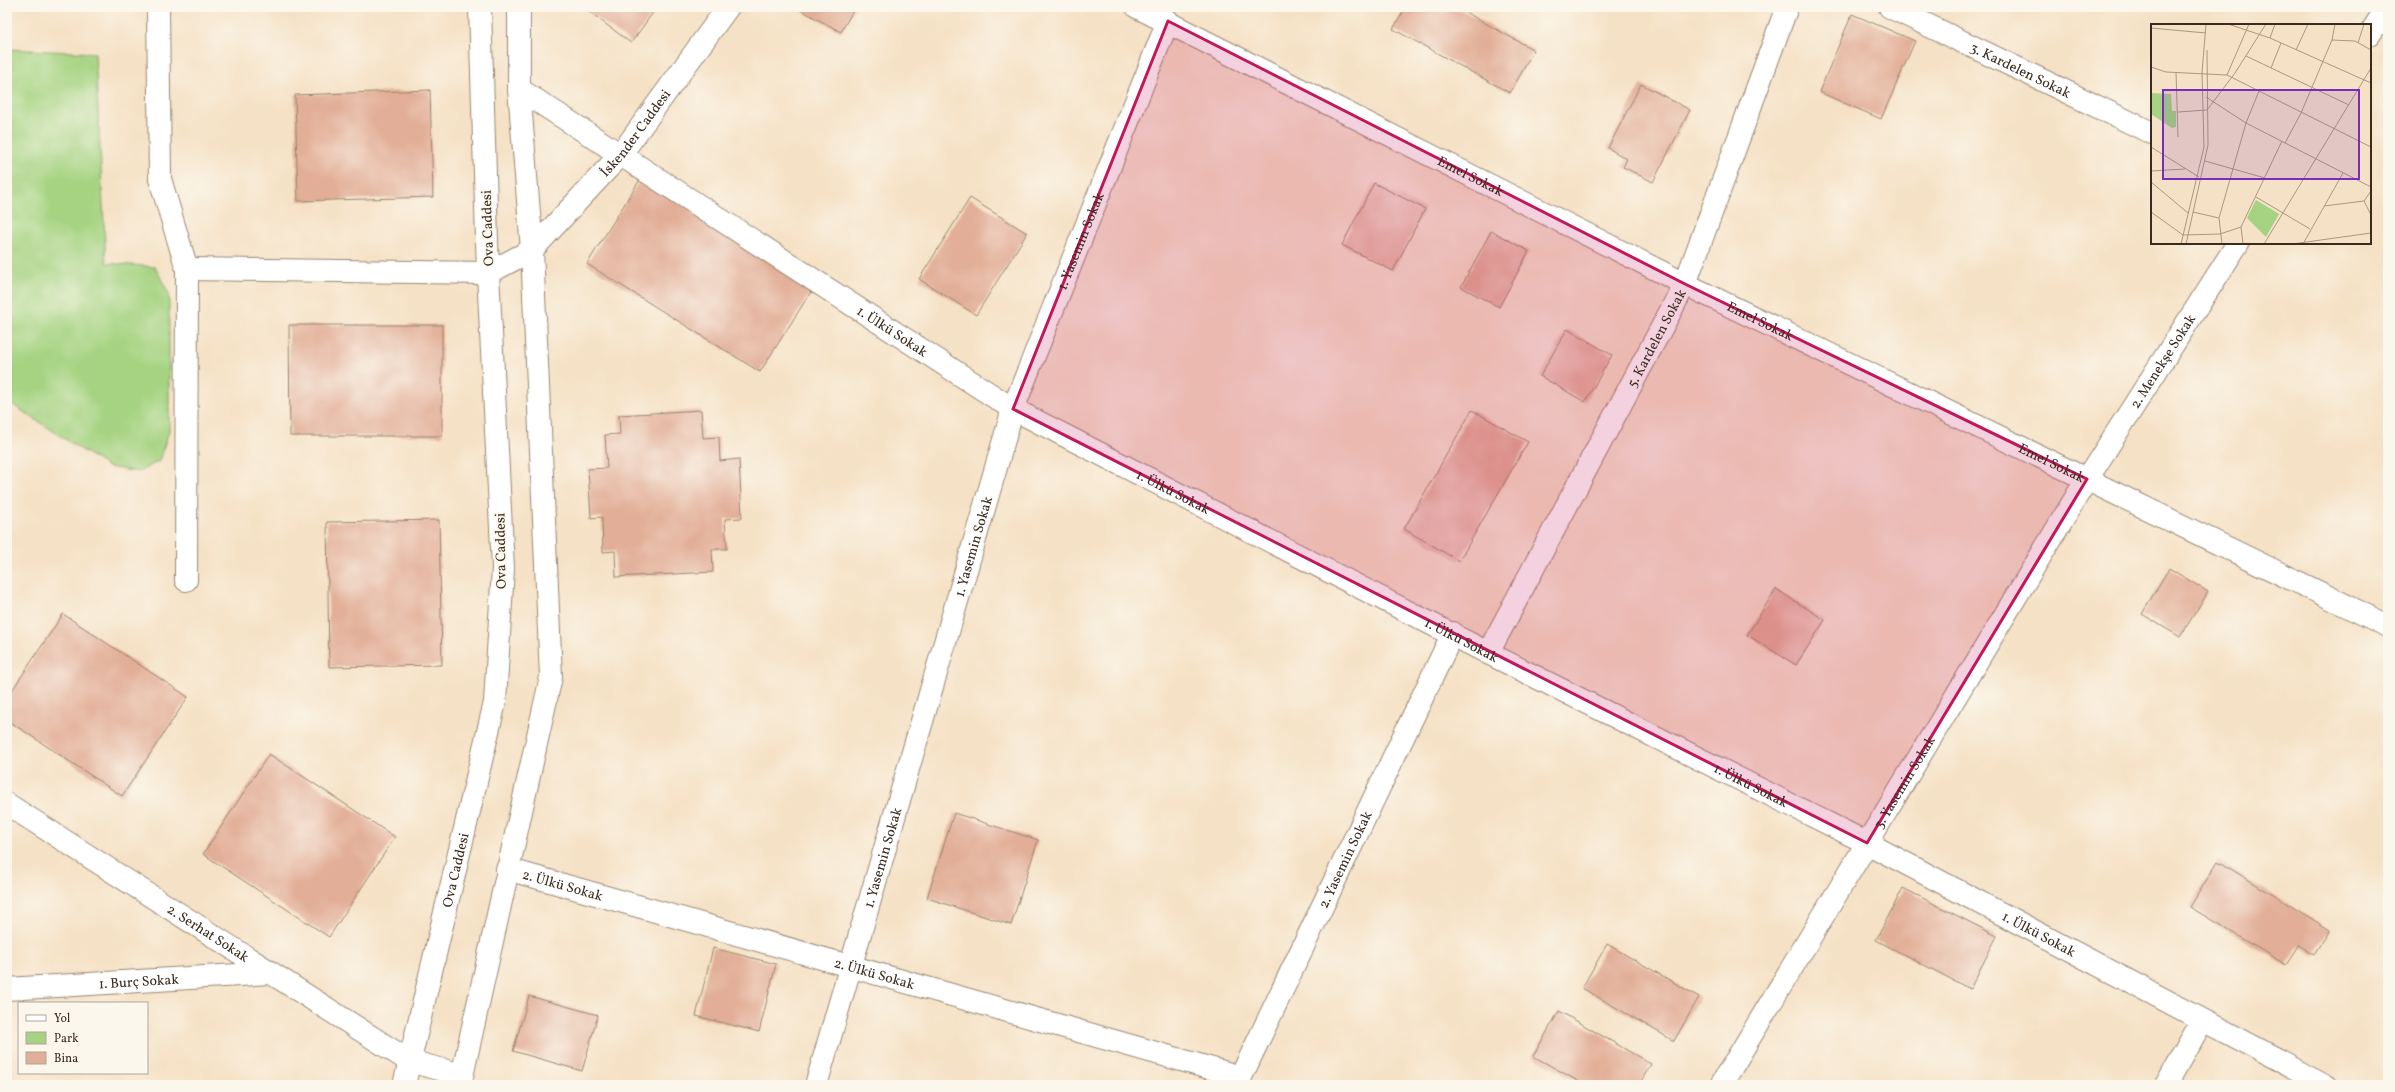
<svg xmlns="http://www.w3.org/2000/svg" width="2395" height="1092" font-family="Vollkorn,serif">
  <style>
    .green { fill: #a5d381; stroke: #707e50 }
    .building { fill: #e2ae97 }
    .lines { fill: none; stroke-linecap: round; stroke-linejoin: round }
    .minor-casing { stroke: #988672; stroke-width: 24 }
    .tertiary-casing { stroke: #988672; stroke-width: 24 }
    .minor { stroke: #fff; stroke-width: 22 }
    .tertiary { stroke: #fff; stroke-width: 22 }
    .marked { fill: #c2185b; fill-opacity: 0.2; stroke: #c2185b; stroke-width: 3; stroke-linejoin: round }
    .labels { text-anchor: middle; stroke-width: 3.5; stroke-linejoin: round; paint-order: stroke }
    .street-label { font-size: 14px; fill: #3b2a1e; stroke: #fbf7ec }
    .inset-road { fill: none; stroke: #ab9882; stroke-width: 1 }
    .view { fill: #7b2cbf; fill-opacity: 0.15; stroke: #7b2cbf; stroke-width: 2 }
    .inset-edge { fill: none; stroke: #3b2a1e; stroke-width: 2 }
  </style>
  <rect width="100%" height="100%" fill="#fbf7ec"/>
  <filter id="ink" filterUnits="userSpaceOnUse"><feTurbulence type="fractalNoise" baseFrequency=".025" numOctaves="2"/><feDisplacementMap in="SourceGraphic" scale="8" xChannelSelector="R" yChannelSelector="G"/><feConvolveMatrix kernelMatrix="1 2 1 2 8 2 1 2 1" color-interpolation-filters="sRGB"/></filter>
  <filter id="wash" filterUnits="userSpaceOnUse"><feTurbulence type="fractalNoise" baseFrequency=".012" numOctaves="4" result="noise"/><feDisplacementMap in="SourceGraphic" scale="16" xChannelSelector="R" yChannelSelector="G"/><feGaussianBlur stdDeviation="0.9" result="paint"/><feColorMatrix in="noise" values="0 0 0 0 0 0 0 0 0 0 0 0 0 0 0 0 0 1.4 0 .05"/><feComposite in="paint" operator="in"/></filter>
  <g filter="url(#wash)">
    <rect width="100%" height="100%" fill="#f5e1c5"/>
    <!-- green -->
    <path class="green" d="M 7,49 L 95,53 L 106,263 L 155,267 L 169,294 L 169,431 L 159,461 L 138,472 L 108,467 L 7,401 Z"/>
    <g id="blocks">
      <!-- building -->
      <path class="building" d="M 583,7 L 657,7 L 631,43 Z
        M 795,7 L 855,7 L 841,32 Z
        M 1406,7 L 1456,7 L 1534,50 L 1510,93 L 1393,29 Z
        M 1852,14 L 1915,41 L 1881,119 L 1819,92 Z
        M 1641,84 L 1690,110 L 1653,182 L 1623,167 L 1627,159 L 1608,148 Z
        M 430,90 L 433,197 L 298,201 L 295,95 Z
        M 641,178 L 814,287 L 760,372 L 587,264 Z
        M 1374,183 L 1425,209 L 1393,271 L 1342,245 Z
        M 970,198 L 1027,233 L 976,315 L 919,279 Z
        M 1491,231 L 1529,251 L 1499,307 L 1461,287 Z
        M 289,325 L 442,325 L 442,436 L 290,436 Z
        M 1567,329 L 1612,355 L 1585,402 L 1540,376 Z
        M 701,410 L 703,438 L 719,437 L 720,461 L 739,459 L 742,518 L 725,519 L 727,549 L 712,549 L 713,572 L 616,577 L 615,551 L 603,552 L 602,517 L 591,518 L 588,469 L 607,468 L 605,435 L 620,434 L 619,415 Z
        M 1472,410 L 1528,442 L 1459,561 L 1404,529 Z
        M 439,520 L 442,665 L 329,667 L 327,522 Z
        M 2169,568 L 2208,592 L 2180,637 L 2142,614 Z
        M 1776,589 L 1825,620 L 1796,665 L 1747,635 Z
        M 63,614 L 188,697 L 122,796 L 7,720 L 7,698 Z
        M 269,754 L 395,837 L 329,937 L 203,854 Z
        M 954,813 L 1038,840 L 1011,925 L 927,898 Z
        M 2218,861 L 2330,930 L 2314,955 L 2299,945 L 2286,965 L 2190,907 Z
        M 1903,888 L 1997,936 L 1970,989 L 1876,940 Z
        M 1607,944 L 1699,997 L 1674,1041 L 1582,988 Z
        M 713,948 L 776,964 L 759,1032 L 696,1016 Z
        M 529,996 L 598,1015 L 582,1071 L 513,1051 Z
        M 1559,1011 L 1651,1064 L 1639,1085 L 1585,1085 L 1533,1056 Z"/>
    </g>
  </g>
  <g filter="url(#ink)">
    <use href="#blocks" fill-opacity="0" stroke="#988672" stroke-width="1"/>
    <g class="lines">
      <defs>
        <g id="minor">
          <path d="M 158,7 L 160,179 L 187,269 L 186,580"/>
          <path id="s1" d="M 1137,7 L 1685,284 L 2388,626"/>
          <path id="s2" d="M 1890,7 L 2152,133"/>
          <path d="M 2370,34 L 2387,7"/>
          <path id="s3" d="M 519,89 L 1013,409 L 1488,653 L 1867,843 L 2326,1085"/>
          <path d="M 187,269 L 488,273"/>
          <path id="s4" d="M 1488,653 L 1685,284 L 1787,7"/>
          <path id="s5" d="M 7,804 L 409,1061"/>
          <path id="s6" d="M 507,869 L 1241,1077"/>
          <path id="s7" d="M 7,989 L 271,973"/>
          <path id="s8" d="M 816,1085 L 1013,409 L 1168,21"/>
          <path id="s9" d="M 1237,1085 L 1453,633"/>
          <path id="s10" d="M 1721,1085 L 2087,479 L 2238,243"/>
          <path d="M 2166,1085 L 2202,1021"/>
        </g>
        <g id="tertiary">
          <path id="s11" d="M 488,273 L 532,250 L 621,154 L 728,7"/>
          <path d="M 409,1061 L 462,1075"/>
          <path id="s12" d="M 404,1085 L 495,702 L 503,568 L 488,273 L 480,7"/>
          <path d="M 460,1085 L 551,677 L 532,250 L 519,89 L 519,7"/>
        </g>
      </defs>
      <!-- minor casing -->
      <use href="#minor" class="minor-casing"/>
      <!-- tertiary casing -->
      <use href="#tertiary" class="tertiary-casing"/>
      <!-- minor -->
      <use href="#minor" class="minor"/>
      <!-- tertiary -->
      <use href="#tertiary" class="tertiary"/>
    </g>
  </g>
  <!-- marked area -->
  <path class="marked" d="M 1168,21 L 1685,284 L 2087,479 L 1867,843 L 1013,409 Z"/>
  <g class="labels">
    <!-- street labels -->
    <g class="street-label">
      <text dy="5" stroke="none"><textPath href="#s2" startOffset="145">3. Kardelen Sokak</textPath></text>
      <text dy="5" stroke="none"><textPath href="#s11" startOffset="206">İskender Caddesi</textPath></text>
      <text dy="5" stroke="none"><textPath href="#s1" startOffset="374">Emel Sokak</textPath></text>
      <text transform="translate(487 228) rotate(-92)" y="5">Ova Caddesi</text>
      <text dy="5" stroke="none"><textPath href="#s8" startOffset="885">1. Yasemin Sokak</textPath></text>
      <text dy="5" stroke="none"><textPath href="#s1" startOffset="698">Emel Sokak</textPath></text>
      <text dy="5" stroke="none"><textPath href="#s3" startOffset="445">1. Ülkü Sokak</textPath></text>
      <text dy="5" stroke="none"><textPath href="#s4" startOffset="357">5. Kardelen Sokak</textPath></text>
      <text dy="5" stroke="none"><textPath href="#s10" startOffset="848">2. Menekşe Sokak</textPath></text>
      <text dy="5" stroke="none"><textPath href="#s1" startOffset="1022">Emel Sokak</textPath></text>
      <text dy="5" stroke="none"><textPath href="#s3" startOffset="769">1. Ülkü Sokak</textPath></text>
      <text dy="5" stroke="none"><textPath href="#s8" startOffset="561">1. Yasemin Sokak</textPath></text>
      <text transform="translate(500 551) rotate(-91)" y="5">Ova Caddesi</text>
      <text dy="5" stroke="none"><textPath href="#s3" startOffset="1093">1. Ülkü Sokak</textPath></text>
      <text dy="5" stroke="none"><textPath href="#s10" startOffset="354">3. Yasemin Sokak</textPath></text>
      <text dy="5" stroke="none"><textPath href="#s3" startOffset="1417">1. Ülkü Sokak</textPath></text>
      <text dy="5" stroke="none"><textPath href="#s8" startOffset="237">1. Yasemin Sokak</textPath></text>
      <text dy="5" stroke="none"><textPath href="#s9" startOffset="250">2. Yasemin Sokak</textPath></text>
      <text dy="5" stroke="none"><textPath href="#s12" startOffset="221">Ova Caddesi</textPath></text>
      <text dy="5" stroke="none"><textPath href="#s6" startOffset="58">2. Ülkü Sokak</textPath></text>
      <text dy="5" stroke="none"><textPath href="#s5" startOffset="239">2. Serhat Sokak</textPath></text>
      <text dy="5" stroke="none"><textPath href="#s3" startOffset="1741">1. Ülkü Sokak</textPath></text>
      <text dy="5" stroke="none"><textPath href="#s6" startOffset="382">2. Ülkü Sokak</textPath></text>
      <text dy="5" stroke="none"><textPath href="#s7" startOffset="132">1. Burç Sokak</textPath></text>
    </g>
  </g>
  <!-- overview -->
  <g transform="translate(2151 24)">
    <rect width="220" height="220" fill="#f5e1c5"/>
    <path d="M 0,69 L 20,70 L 21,87 L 25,87 L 25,103 L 21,104 L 0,90 ZM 105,176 L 128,190 L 115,213 L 96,194 Z" fill="#a5d381"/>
    <path class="inset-road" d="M 77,0 L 119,14 L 220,59M 0,4 L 55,9M 119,14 L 124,0M 181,16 L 204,17 L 220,26M 207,19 L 213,0M 145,26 L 157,0M 95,32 L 198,81M 0,43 L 15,48 L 76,51 L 220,123M 120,44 L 130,19M 25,48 L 27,113M 76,51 L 98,0M 55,73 L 95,99 L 220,163M 27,88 L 56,86 L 84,49 L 115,0M 134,119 L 150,89 L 181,16 L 184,0M 0,123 L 48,153M 54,137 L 114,154M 0,147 L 34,145M 0,158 L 37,189M 105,173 L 159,205M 213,177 L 220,191M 173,182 L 213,177 L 220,167M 0,188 L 32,211 L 69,210 L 90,203M 42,188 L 68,194M 30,220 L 53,123 L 51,49 L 55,0M 35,220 L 57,121 L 56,26M 71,220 L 68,194 L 95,99 L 108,67M 92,220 L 90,203 L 131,117M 113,220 L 220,44M 141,220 L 220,209M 152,220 L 192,149"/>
    <path class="view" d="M 12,66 L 208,66 L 208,155 L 12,155 Z"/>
    <rect width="220" height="220" class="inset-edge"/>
  </g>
  <!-- margin -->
  <rect width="2395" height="1092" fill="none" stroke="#fbf7ec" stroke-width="24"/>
  <!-- legend -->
  <rect x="18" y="1002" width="130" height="72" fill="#fbf7ec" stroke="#aea59a"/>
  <rect x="26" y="1015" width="20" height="6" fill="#ffffff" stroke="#aea59a"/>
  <text x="54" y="1022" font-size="12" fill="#3b2a1e">Yol</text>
  <rect x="26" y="1032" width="20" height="12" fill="#a5d381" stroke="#aea59a"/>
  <text x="54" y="1042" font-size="12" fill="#3b2a1e">Park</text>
  <rect x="26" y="1052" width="20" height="12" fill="#e2ae97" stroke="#aea59a"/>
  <text x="54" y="1062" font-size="12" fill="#3b2a1e">Bina</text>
</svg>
